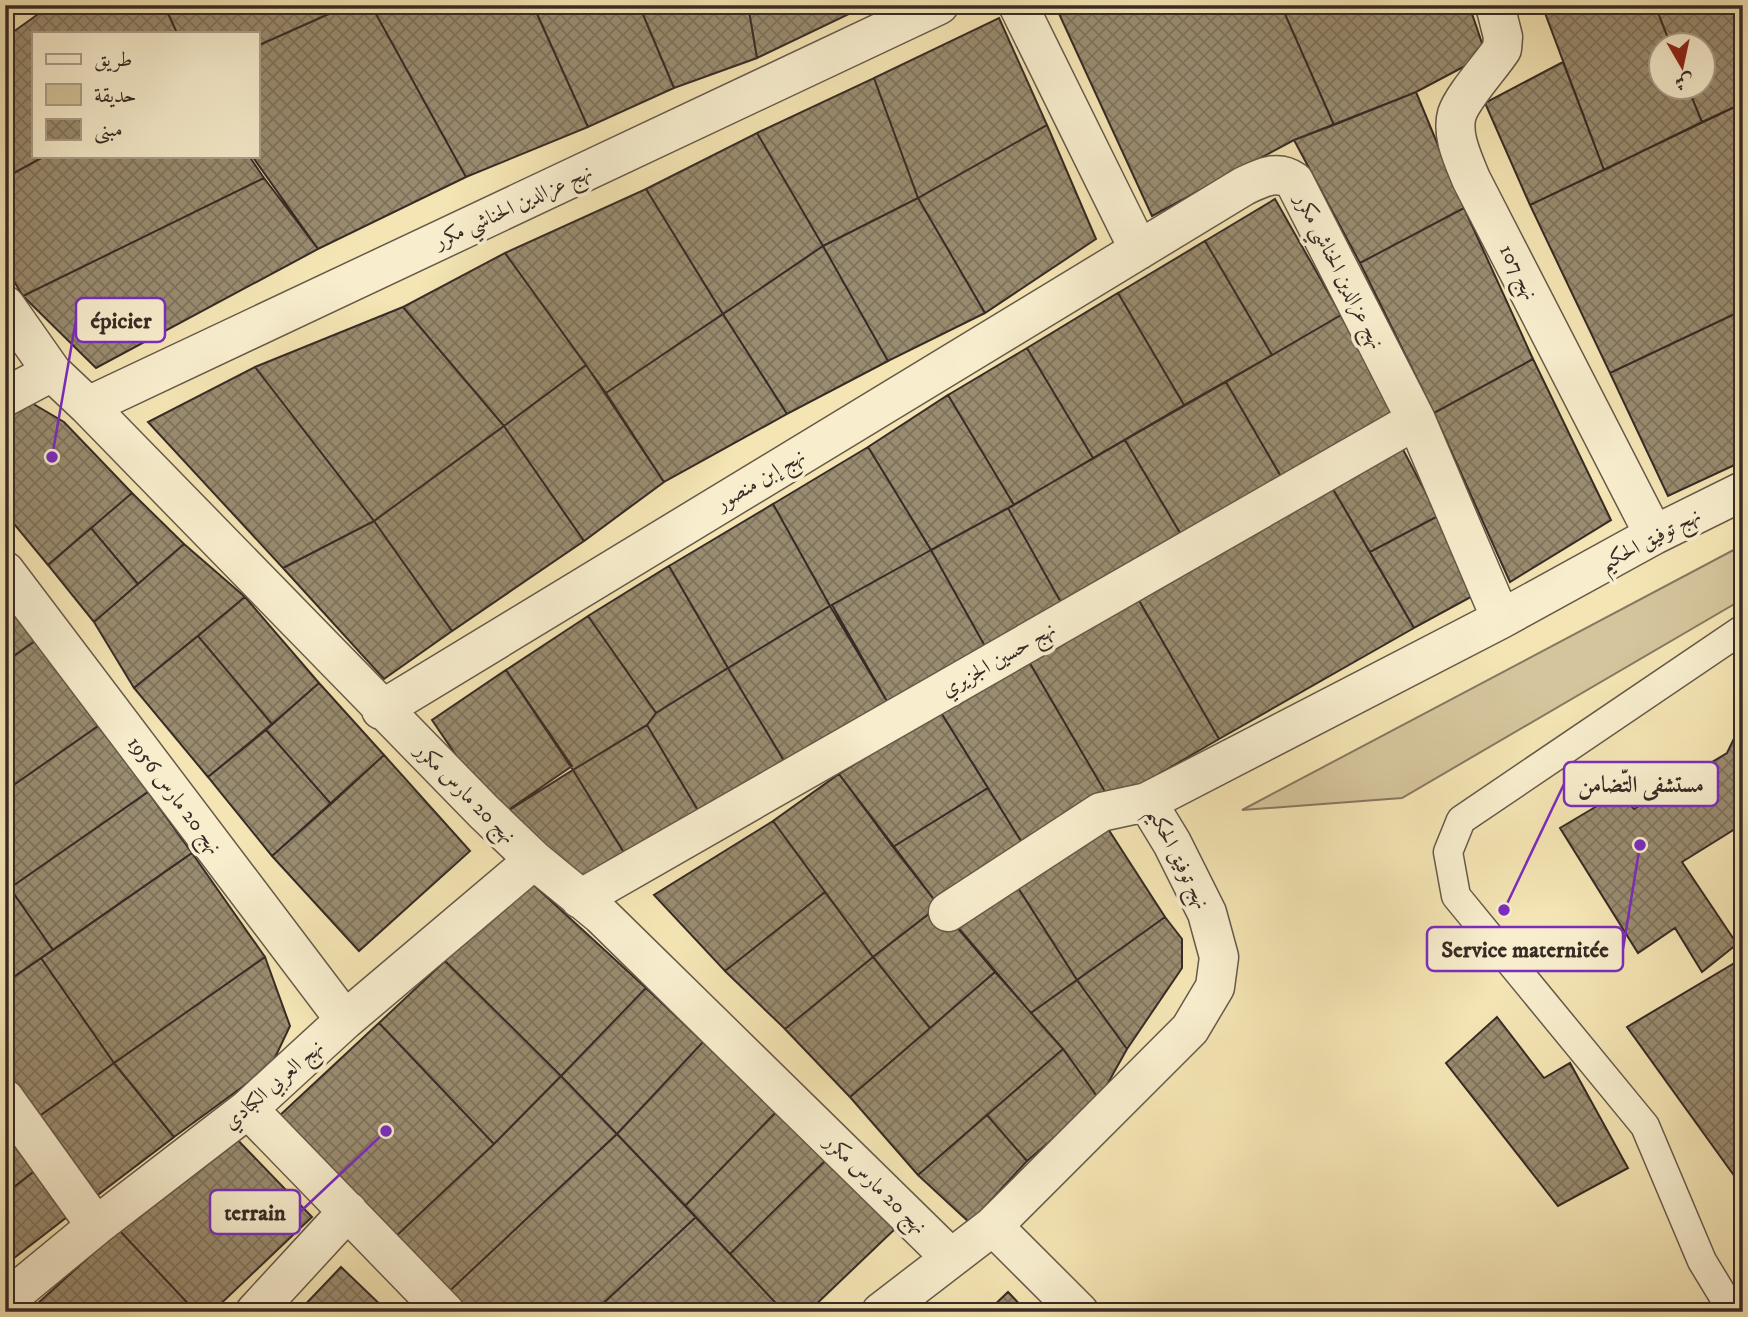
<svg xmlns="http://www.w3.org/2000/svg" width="1748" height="1317" font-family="'IM FELL DW Pica',Amiri,serif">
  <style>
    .park { fill: #d5c59c; stroke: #867861; stroke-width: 2 }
    .building { fill: url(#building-cross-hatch); stroke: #372b26; stroke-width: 2 }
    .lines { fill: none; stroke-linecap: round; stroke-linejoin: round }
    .lane-casing { stroke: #665a4a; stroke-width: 31 }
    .street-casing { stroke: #665a4a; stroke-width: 41 }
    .lane { stroke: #f8eece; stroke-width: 28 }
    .street { stroke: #f8eece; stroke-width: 38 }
    .labels { text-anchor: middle; stroke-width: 7; stroke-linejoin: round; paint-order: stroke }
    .street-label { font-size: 21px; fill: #372b26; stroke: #f8eece }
    .leader { fill: none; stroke: #7b2cbf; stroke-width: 2.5 }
    .callout-dot { fill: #7b2cbf; stroke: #f8eece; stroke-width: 2.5 }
    .callout { fill: #f8eece; stroke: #7b2cbf; stroke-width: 2.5 }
    .callout-label { font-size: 23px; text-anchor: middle; font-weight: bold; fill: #372b26 }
  </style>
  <defs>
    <pattern id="building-cross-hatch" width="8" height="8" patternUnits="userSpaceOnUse" patternTransform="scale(1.75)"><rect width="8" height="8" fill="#9a8c70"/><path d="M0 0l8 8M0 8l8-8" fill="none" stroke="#7e735c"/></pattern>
  </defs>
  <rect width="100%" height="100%" fill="#f5e5b4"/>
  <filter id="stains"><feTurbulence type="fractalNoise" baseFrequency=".00286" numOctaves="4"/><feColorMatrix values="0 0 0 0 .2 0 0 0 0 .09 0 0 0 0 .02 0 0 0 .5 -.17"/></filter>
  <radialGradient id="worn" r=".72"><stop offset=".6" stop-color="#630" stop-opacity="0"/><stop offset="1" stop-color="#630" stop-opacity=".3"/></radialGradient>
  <!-- park -->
  <path class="park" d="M 1743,545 L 1743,599 L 1402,798 L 1242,810 Z"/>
  <!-- building -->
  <path class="building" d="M 51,5 L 164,5 L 177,33 L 33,33 L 33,156 L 45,156 L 5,178 L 5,58 L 13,32 Z
    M 164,5 L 349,5 L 257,46 L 257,33 L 177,33 Z
    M 349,5 L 371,5 L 466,177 L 318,249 L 252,156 L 257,156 L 257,46 Z
    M 371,5 L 533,5 L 588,127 L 466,177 Z
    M 533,5 L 639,5 L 674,88 L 588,127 Z
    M 639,5 L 748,5 L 757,58 L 674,88 Z
    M 748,5 L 847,5 L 849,14 L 757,58 Z
    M 1055,5 L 1281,5 L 1334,125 L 1294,140 L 1152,216 Z
    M 1281,5 L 1469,5 L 1486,55 L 1416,92 L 1334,125 Z
    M 1542,5 L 1655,5 L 1671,46 L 1660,46 L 1660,88 L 1688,88 L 1702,122 L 1604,170 Z
    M 1655,5 L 1743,5 L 1743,103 L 1702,122 L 1688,88 L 1702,88 L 1702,46 L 1671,46 Z
    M 999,18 L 1047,125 L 918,198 L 874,78 Z
    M 1563,62 L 1604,170 L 1530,205 L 1485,103 Z
    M 874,78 L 918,198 L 823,246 L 757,133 Z
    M 1416,92 L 1464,208 L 1360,263 L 1294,140 Z
    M 1743,103 L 1743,310 L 1610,373 L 1530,205 Z
    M 1047,125 L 1096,239 L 985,313 L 918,198 Z
    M 757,133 L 823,246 L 723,314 L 646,189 Z
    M 45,156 L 249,156 L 264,178 L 23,296 L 5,267 L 5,178 Z
    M 264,178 L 318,249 L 96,368 L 23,296 Z
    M 646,189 L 723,314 L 606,393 L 505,253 Z
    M 918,198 L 985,313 L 888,361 L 823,246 Z
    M 1275,199 L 1341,315 L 1272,355 L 1205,241 Z
    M 1464,208 L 1533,359 L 1434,413 L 1360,263 Z
    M 1205,241 L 1272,355 L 1184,405 L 1118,293 Z
    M 823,246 L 888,361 L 787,414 L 723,314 Z
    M 505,253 L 586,365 L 504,426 L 403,307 Z
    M 1118,293 L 1184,405 L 1093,458 L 1027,348 Z
    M 403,307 L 504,426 L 374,521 L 255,367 Z
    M 1743,310 L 1743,461 L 1668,496 L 1610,373 Z
    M 723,314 L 787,414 L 664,482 L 606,393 Z
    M 1341,315 L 1398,413 L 1283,480 L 1226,382 Z
    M 1027,348 L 1093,458 L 1014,505 L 948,395 Z
    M 1533,359 L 1611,520 L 1510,582 L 1434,413 Z
    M 586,365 L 664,482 L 584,541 L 504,426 Z
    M 255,367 L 374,521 L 283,568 L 148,422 Z
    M 1226,382 L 1283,480 L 1183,538 L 1125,440 Z
    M 948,395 L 1014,505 L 931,550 L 868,447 Z
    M 30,402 L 64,422 L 132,493 L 48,565 L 5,513 L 5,419 Z
    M 504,426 L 584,541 L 452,631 L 374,521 Z
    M 1125,440 L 1183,538 L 1063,606 L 1008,508 Z
    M 1399,442 L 1438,516 L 1370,552 L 1330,484 Z
    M 868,447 L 931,550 L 830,606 L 773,504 Z
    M 1330,484 L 1414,628 L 1219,739 L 1137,597 Z
    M 132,493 L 184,544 L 138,584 L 91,528 Z
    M 773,504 L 830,606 L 728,668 L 669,566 Z
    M 1008,508 L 1063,606 L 986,648 L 931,550 Z
    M 1438,516 L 1478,593 L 1414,628 L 1370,552 Z
    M 374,521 L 452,631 L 384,679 L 283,568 Z
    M 91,528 L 138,584 L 94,622 L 48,565 Z
    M 184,544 L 245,597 L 134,688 L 94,622 Z
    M 931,550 L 986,648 L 888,703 L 832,605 Z
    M 669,566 L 728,668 L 656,713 L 588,616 Z
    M 5,592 L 38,639 L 5,662 Z
    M 245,597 L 319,683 L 272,724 L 198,636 Z
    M 1137,597 L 1219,739 L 1111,802 L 1028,660 Z
    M 830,606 L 888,703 L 786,764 L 728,668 Z
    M 588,616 L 656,713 L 647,725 L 573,770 L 506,670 Z
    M 198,636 L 272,724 L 208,777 L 134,688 Z
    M 38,639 L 101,724 L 5,791 L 5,662 Z
    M 1028,660 L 1111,802 L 1029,854 L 940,711 Z
    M 728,668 L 786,764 L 699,812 L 647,725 L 656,713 Z
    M 506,670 L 572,766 L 498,817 L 432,720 Z
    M 319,683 L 384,755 L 331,804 L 266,730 Z
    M 940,711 L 988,788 L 893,847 L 839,774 Z
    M 1743,720 L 1743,824 L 1682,862 L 1737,944 L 1702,972 L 1675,928 L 1638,953 L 1560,828 L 1619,793 L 1634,809 L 1727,753 Z
    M 101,724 L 148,792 L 10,888 L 5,882 L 5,791 Z
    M 647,725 L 699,812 L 626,856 L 573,770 Z
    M 266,730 L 331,804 L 272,856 L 208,777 Z
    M 384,755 L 470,851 L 359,951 L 272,856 Z
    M 573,770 L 626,856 L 581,882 L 498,817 Z
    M 839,774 L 939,906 L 873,957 L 773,821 Z
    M 988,788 L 1029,854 L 939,906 L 893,847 Z
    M 148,792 L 192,853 L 53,950 L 10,888 Z
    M 773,821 L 825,892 L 725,971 L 654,895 Z
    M 1103,821 L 1165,917 L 1077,980 L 1015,883 Z
    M 192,853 L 265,957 L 114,1063 L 41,958 Z
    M 526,878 L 646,988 L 561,1076 L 445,961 Z
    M 1015,883 L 1077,980 L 1031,1013 L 956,925 Z
    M 10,888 L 53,950 L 5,983 L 5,892 Z
    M 825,892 L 873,957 L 785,1029 L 725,971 Z
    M 939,906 L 995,972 L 930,1028 L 873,957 Z
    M 1165,917 L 1182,939 L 1182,968 L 1127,1049 L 1077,980 Z
    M 265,957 L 290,1026 L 271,1066 L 174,1137 L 114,1063 Z
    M 873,957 L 930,1028 L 850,1097 L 785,1029 Z
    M 41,958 L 114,1063 L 38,1117 L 5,1073 L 5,983 Z
    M 1743,958 L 1743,1188 L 1627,1027 Z
    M 445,961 L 561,1076 L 494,1144 L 379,1023 Z
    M 995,972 L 1063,1049 L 918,1175 L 850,1097 Z
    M 1077,980 L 1127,1049 L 1099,1099 L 1063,1049 L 1031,1013 Z
    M 646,988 L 703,1042 L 617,1134 L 561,1076 Z
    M 1497,1017 L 1544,1078 L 1570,1063 L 1628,1168 L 1558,1206 L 1446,1063 Z
    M 379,1023 L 494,1144 L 393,1239 L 278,1117 Z
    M 703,1042 L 777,1111 L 685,1206 L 617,1134 Z
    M 1063,1049 L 1099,1099 L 1027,1161 L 987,1115 Z
    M 114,1063 L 174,1137 L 95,1197 L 38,1117 Z
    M 561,1076 L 617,1134 L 441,1299 L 393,1239 L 494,1144 Z
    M 777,1111 L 828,1158 L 730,1254 L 685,1206 Z
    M 987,1115 L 1027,1161 L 970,1223 L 918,1175 Z
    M 5,1122 L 41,1166 L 5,1194 Z
    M 228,1130 L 312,1217 L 212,1312 L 196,1312 L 119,1230 Z
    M 617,1134 L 696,1217 L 594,1312 L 453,1312 L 441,1299 Z
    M 828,1158 L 897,1227 L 808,1312 L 784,1312 L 730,1254 Z
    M 41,1166 L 76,1210 L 5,1265 L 5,1194 Z
    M 696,1217 L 784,1312 L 602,1312 L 598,1308 Z
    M 119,1230 L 196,1312 L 46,1312 L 38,1303 Z
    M 341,1267 L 388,1312 L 298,1312 Z
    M 1008,1292 L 1027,1312 L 987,1312 Z"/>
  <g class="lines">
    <defs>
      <path id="lane" d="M 1733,1312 L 1702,1261 L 1645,1126 L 1456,896 L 1448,852 L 1461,820 L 1743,629"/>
      <path id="street" d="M 1018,5 L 1139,250
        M 1495,5 L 1503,37 L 1502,49 C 1491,66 1463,96 1457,114 C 1451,135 1463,159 1471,179 L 1654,535
        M 5,305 L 52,372 L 88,406 L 484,812 L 534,860 L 601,915 L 951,1258
        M 5,397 L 52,372
        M 88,406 L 939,5
        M 5,571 L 345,1020
        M 381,710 L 1244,186 C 1261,178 1277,169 1294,181 L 1416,420 L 1501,619
        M 580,899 L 1416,420
        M 948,912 L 1101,812 L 1147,802
        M 5,1099 L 96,1226
        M 248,1109 L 445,1312
        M 993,1226 L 1079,1312
        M 5,1301 L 96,1226 L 248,1109 L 345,1020 L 534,860
        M 255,1312 L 348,1211
        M 881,1312 L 993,1226 L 1190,1029 L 1215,987 L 1219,957 L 1207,913 L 1172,843 L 1147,802 L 1501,619 L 1654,535 L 1743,491"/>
    </defs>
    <!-- lane casing -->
    <use href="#lane" class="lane-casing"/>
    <!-- street casing -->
    <use href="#street" class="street-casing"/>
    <!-- lane -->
    <use href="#lane" class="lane"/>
    <!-- street -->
    <use href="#street" class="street"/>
  </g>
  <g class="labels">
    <!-- street labels -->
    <g class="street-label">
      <text transform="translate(513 206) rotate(-25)" y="7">نهج عزالدين الحناشي مكرر</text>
      <text transform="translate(1340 271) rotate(63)" y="7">نهج عزالدين الحناشي مكرر</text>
      <text transform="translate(1519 272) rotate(63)" y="7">نهج 107</text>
      <text transform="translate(760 479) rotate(-31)" y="7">نهج إبن منصور</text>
      <text transform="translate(1650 539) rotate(-28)" y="7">نهج توفيق الحكيم</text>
      <text transform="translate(998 659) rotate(-30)" y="7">نهج حسين الجزيري</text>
      <text transform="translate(466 793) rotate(45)" y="7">نهج 20 مارس مكرر</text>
      <text transform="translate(175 795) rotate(53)" y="7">نهج 20 مارس 1956</text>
      <text transform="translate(1179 858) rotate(63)" y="7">نهج توفيق الحكيم</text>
      <text transform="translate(273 1084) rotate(-41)" y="7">نهج العربي الكبادي</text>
      <text transform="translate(876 1184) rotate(44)" y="7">نهج 20 مارس مكرر</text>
    </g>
  </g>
  <!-- callouts -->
  <path class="leader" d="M52 457L76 320M1504 910L1564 784M1640 845L1623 949M386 1131L300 1212"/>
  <g class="callout-dot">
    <circle cx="52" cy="457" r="7"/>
    <circle cx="1504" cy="910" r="7"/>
    <circle cx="1640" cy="845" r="7"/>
    <circle cx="386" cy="1131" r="7"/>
  </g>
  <g class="callout">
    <rect x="76" y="298" width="89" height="44" rx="7"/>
    <rect x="1564" y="762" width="154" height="44" rx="7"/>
    <rect x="1427" y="927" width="196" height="44" rx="7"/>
    <rect x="210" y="1190" width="90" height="44" rx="7"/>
  </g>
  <g class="callout-label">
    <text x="121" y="328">épicier</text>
    <text x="1641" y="792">مستشفى التّضامن</text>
    <text x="1525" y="957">Service maternitée</text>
    <text x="255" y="1220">terrain</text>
  </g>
  <!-- margin -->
  <rect width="1748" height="1317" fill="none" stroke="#f5e5b4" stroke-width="28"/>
  <rect x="7" y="7" width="1734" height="1303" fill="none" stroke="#372b26" stroke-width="3.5"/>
  <rect x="14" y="14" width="1720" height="1289" fill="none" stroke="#372b26" stroke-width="2"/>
  <!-- legend -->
  <rect x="32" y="32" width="228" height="126" fill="#f8eece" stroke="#aba08b" stroke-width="2"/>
  <rect x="46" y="54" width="35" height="10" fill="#f8eece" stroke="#aba08b" stroke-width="2"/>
  <text x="94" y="66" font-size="21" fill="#372b26">طريق</text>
  <rect x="46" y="84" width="35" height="21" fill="#d5c59c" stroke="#aba08b" stroke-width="2"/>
  <text x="94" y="102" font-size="21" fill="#372b26">حديقة</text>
  <rect x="46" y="119" width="35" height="21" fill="url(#building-cross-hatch)" stroke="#aba08b" stroke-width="2"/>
  <text x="94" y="136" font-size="21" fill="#372b26">مبنى</text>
  <!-- north arrow -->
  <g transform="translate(1682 66) rotate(171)"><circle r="33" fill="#f8eece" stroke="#aba08b" stroke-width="2"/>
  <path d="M0-5L12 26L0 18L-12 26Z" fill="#8f2418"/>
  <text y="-10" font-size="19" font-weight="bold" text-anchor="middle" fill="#372b26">ش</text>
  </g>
  <rect width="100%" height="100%" filter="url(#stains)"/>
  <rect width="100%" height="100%" fill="url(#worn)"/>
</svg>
